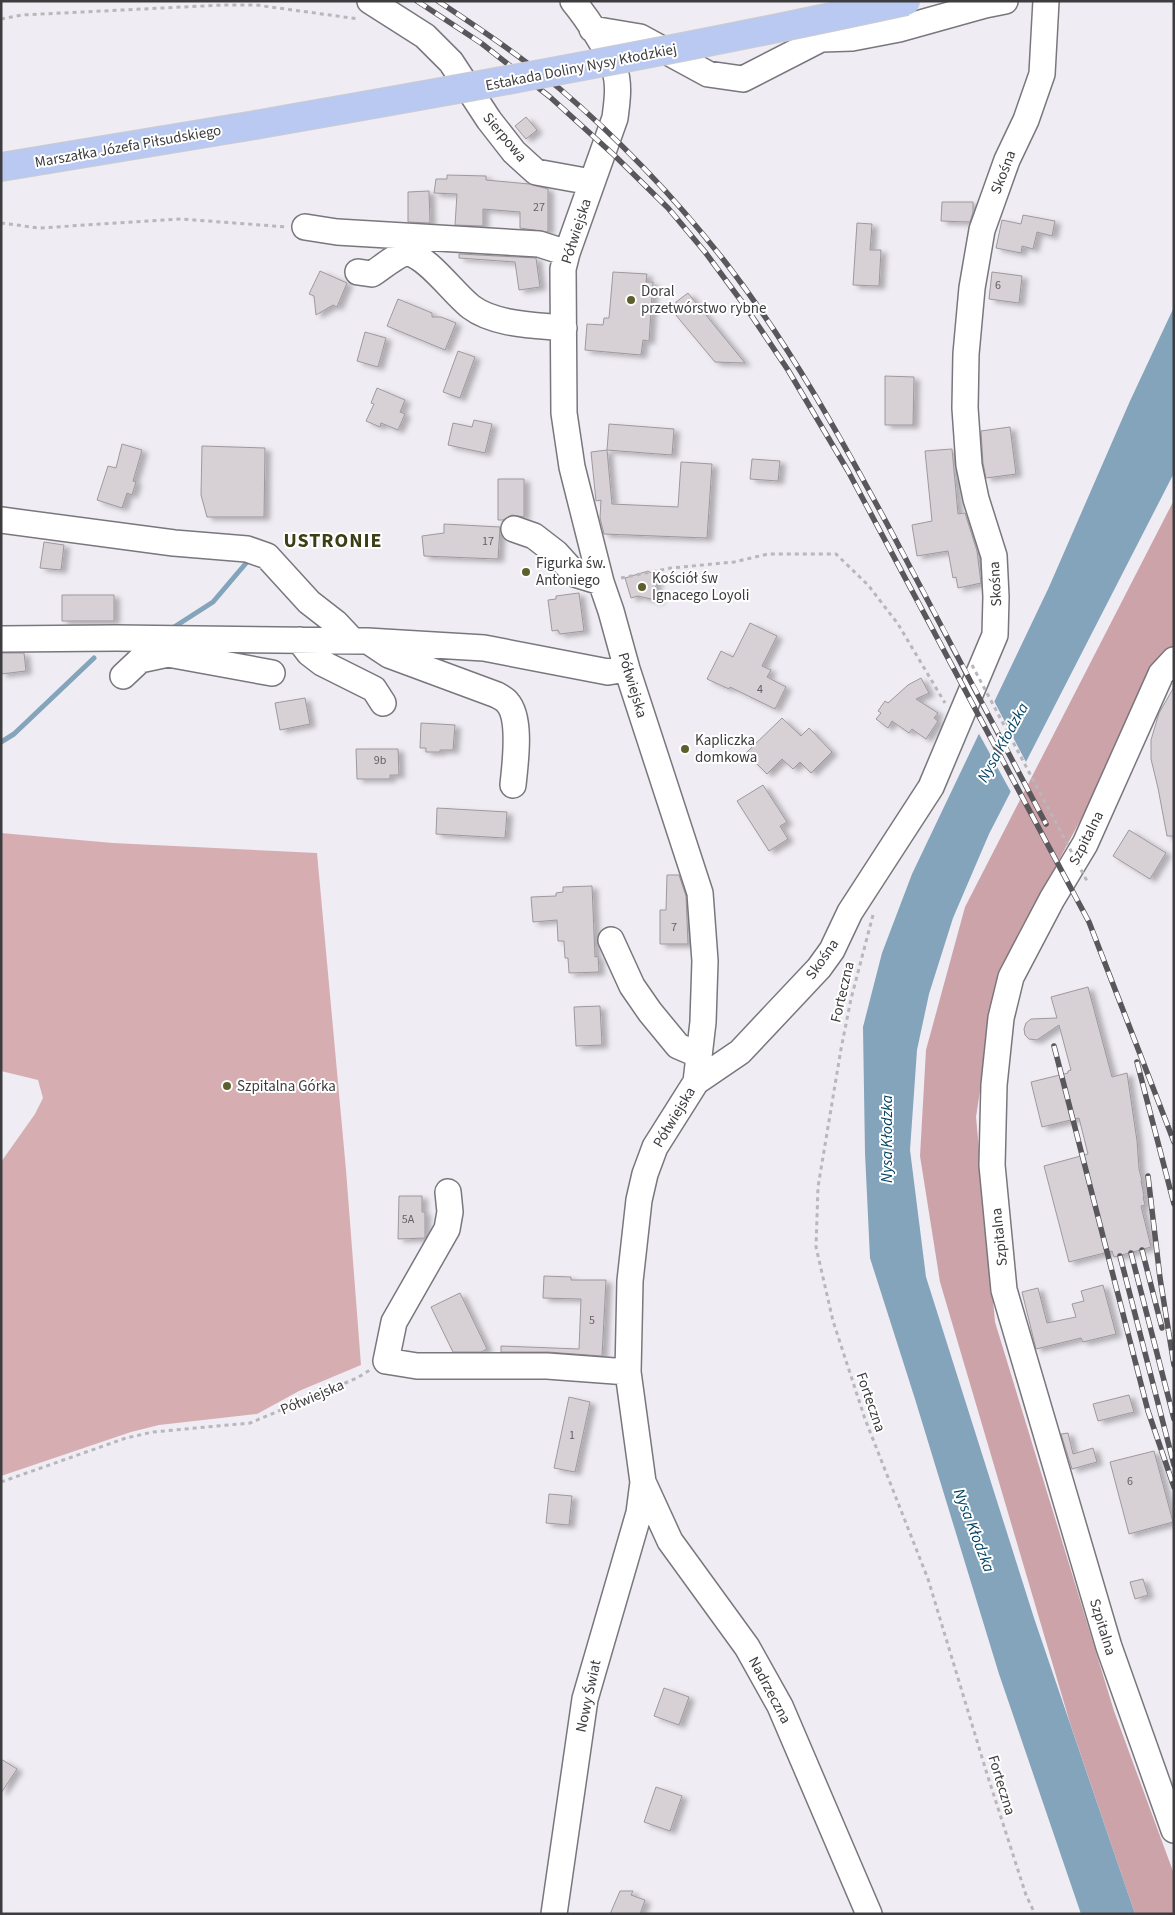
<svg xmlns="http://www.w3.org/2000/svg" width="1175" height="1915" font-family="'Source Sans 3',sans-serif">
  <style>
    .green { fill: #d6aeb2 }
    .forest { fill: #cca3a8 }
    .water { fill: #83a4ba }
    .pier { fill: #efecf3 }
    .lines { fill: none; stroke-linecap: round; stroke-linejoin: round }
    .stream { stroke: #83a4ba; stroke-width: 5 }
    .building { fill: #d7d0d5; stroke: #9f989c; filter: url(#shadow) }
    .minor-casing { stroke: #79777d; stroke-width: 28 }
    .highway-casing { stroke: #cdcccd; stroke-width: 30 }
    .path { stroke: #b9b7bc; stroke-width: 3; stroke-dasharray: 4 4; stroke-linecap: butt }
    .minor { stroke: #fff; stroke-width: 25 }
    .highway { stroke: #bac9f2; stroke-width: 28 }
    .rail-casing { stroke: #59575b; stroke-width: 5.5 }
    .rail { stroke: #fff; stroke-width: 4; stroke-dasharray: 11; stroke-linecap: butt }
    .highway-bridge-casing { stroke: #cdcccd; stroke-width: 30; stroke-linecap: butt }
    .path-bridge { stroke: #b9b7bc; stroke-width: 3; stroke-dasharray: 4 4; stroke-linecap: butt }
    .highway-bridge { stroke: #bac9f2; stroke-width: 28 }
    .poi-dot { fill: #5d5f2d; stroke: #fff; stroke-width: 2 }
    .labels { text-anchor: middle; stroke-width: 4; stroke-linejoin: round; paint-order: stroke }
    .number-label { font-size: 12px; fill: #646164 }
    .street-label { font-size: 15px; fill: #3d3c3f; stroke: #fff }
    .poi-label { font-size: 15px; fill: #3d3c3f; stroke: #fff; text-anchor: start }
    .water-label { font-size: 16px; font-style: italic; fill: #044564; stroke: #fff }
    .district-label { font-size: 20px; font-weight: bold; letter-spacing: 1px; fill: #3c3e15; stroke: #fff }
  </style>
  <defs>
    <filter id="shadow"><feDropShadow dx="5.5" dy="3" stdDeviation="2.5" flood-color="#0004"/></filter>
  </defs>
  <rect width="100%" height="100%" fill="#efecf3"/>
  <!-- green -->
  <path class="green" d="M 1,833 L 113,843 L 317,853 L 346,1170 L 361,1365 L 299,1391 L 257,1414 L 159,1425 L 131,1432 L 1,1476 L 1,1162 L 35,1114 L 43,1098 L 38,1080 L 1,1071 Z"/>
  <!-- forest -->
  <path class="forest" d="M 1174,500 L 1174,648 L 998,972 L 976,1117 L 995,1322 L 1114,1711 L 1174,1874 L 1174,1914 L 1135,1914 L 1070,1723 L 940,1282 L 920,1156 L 926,1050 L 965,907 Z"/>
  <!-- water -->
  <path class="water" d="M 1174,307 L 1174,473 L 989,834 L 953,918 L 929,994 L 917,1050 L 910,1150 L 926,1277 L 1034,1618 L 1135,1914 L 1081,1914 L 999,1674 L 915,1399 L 870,1258 L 865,1153 L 863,1027 L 882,953 L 912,874 L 1049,587 L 1130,401 Z"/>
  <!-- pier -->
  <path class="pier" d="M 993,699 L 1027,764 L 1012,794 L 978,732 Z"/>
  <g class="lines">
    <!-- stream -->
    <path class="stream" d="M 171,629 L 213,602 L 247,562
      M 1,742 L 14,734 L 94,658"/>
  </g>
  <!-- building -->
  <path class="building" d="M 526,117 L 537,130 L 526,139 L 515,126 Z
    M 447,175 L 486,176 L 486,180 L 529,184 L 548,189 L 548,232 L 520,228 L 520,212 L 483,209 L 483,226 L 455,225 L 457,194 L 434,193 L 436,179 L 447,179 Z
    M 429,191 L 430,223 L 408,222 L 408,192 Z
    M 942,202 L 973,202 L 973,212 L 970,222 L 941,221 Z
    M 1023,215 L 1055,221 L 1052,236 L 1037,232 L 1033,249 L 1022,246 L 1021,253 L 996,248 L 1002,220 L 1021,224 Z
    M 857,223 L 872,224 L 870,250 L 881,250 L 879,286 L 853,285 Z
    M 459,254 L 536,258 L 540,287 L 519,290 L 515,262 L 459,258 Z
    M 320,271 L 347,283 L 337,307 L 333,305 L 316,315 L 314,296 L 309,294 Z
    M 613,272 L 647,274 L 646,282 L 653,282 L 649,341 L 643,340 L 641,355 L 585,350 L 587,324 L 603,325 L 604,318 L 609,318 Z
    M 992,272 L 1022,276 L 1019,303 L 989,299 Z
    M 688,293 L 745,363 L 715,362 L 675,314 L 676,302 Z
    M 398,299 L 432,313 L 432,317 L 441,317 L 456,323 L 445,350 L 387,326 Z
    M 365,332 L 386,338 L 378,367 L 357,361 Z
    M 458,351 L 475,357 L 460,398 L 443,392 Z
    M 885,376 L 914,377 L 913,425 L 885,425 Z
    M 377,388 L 405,400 L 400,412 L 405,414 L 398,430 L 381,423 L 380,427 L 366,421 L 374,404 L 371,403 Z
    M 474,420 L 492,424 L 485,453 L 448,445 L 453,423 L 472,427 Z
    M 609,424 L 674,429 L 672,455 L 607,450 Z
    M 1010,427 L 1016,474 L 986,478 L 983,463 L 981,431 Z
    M 122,444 L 142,450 L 133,481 L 136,482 L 132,495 L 127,493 L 122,508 L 97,500 L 108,466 L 116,468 Z
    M 202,446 L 265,448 L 264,517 L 207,517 L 201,495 Z
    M 952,449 L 958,514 L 965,513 L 977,551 L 981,583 L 958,588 L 956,577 L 953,578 L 948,551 L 917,556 L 912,525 L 932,521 L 925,451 Z
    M 607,450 L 612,504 L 678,507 L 681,462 L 712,464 L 707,538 L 604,534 L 600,518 L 601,500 L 596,501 L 591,452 Z
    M 752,459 L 780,461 L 778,481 L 750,479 Z
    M 498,479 L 524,479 L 524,517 L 512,515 L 503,520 L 498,520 Z
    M 444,524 L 500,527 L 498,559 L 424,556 L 422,536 L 444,533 Z
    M 44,542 L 64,545 L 61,570 L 40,568 Z
    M 648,571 L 655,575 L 657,584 L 654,590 L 659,601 L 638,596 L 631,598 L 625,578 Z
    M 579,593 L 584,631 L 560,634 L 558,630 L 552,631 L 548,600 L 556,599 L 556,596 Z
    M 62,595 L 114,595 L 114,621 L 62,621 Z
    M 750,623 L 777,636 L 762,666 L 771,670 L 767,677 L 786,687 L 775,709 L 730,687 L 729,689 L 707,679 L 721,651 L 733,657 Z
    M 1,653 L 24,653 L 26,671 L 1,674 Z
    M 921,678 L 929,693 L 916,699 L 938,713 L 934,718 L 938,721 L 926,739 L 912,729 L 909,733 L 892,721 L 888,728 L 876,719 L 881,713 L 878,711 L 885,701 L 888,703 L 908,685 Z
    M 1174,687 L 1174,836 L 1167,836 L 1158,788 L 1151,759 L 1151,740 L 1159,713 Z
    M 305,698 L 310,724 L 280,730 L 275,703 Z
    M 782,718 L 801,736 L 809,728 L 832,752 L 811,773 L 800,762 L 793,769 L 782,759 L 767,774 L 746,753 Z
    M 421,723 L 455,725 L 453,750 L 440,750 L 440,752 L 426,752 L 426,748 L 420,748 Z
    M 356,749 L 398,749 L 399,775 L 390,775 L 390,779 L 357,779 Z
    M 763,785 L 787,822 L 780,826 L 788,839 L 769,851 L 737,801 Z
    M 437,808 L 507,812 L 505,838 L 436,834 Z
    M 1129,830 L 1166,853 L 1150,879 L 1113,856 Z
    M 667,875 L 679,875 L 686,896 L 688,944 L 660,944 L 660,910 L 666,910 Z
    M 592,886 L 595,957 L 598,956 L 599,972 L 569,973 L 568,958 L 565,958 L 564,941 L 558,941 L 557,920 L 533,922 L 531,897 L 556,896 L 556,893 L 563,892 L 563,887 Z
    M 1088,987 L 1112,1077 L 1127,1073 L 1137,1141 L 1139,1169 L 1142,1181 L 1141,1181 L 1144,1196 L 1143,1197 L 1145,1205 L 1141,1206 L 1151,1247 L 1114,1257 L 1112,1251 L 1069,1262 L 1044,1166 L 1088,1154 L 1079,1118 L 1042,1127 L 1031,1082 L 1068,1073 L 1068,1071 L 1071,1070 L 1059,1025 L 1037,1040 L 1029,1039 L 1025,1035 L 1024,1029 L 1026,1023 L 1031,1019 L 1057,1018 L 1051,997 Z
    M 600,1006 L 602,1045 L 576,1046 L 574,1007 Z
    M 399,1196 L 422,1196 L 422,1212 L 425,1212 L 425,1238 L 398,1239 Z
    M 544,1276 L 571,1277 L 571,1280 L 606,1280 L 602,1356 L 548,1352 L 501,1352 L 501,1346 L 579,1349 L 581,1299 L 543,1298 Z
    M 1103,1285 L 1116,1334 L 1083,1342 L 1081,1338 L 1036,1349 L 1022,1292 L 1038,1288 L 1047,1323 L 1076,1317 L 1072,1304 L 1084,1301 L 1081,1291 Z
    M 460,1293 L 487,1349 L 481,1352 L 453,1352 L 431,1307 Z
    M 1129,1395 L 1134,1412 L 1098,1421 L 1093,1404 Z
    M 569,1397 L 590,1402 L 575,1472 L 554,1468 Z
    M 1068,1433 L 1073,1454 L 1093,1448 L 1097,1462 L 1072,1469 L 1061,1434 Z
    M 1154,1451 L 1173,1522 L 1129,1534 L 1110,1462 Z
    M 549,1494 L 572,1496 L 569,1525 L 546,1523 Z
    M 1143,1579 L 1148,1595 L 1135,1599 L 1130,1582 Z
    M 664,1688 L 689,1697 L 679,1725 L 654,1716 Z
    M 1,1759 L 17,1769 L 1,1793 Z
    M 656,1787 L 682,1796 L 670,1831 L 644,1822 Z
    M 620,1891 L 633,1891 L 631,1895 L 645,1900 L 640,1914 L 610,1914 Z"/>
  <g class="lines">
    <defs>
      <path id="minor" d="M 370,1 L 425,36 L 451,62 L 489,120 L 514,152 L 536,172 L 591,182
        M 573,1 C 587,18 607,48 614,68 C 620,84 617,102 615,118 L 567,253 L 563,269 L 564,413 L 572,467 L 601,582 L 611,611 L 627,669 L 700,893 L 705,961 L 703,1022 L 696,1082 L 655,1147 L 645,1174 L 639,1200 L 630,1281 L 628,1372 L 643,1482 L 670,1541 L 747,1647 L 780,1706 L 869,1914
        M 592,29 L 640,37 L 708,74 L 743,79 L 821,39 L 852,38 L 899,29 L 985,5 L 1005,1
        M 305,227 L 337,232 L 539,244 L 567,253
        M 358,272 L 372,274 C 380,269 400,252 408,253 C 428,257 454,294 471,307 C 495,325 535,325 564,328
        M 1,520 L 174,543 L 247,549 L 267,556 L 309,602 L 336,623 L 352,640
        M 514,529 L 534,536 L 556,553 L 575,574 L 601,582
        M 1,639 L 116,638 L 367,641 L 484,648 L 608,672 L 627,669
        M 299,640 L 309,653 L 322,663 L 374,689 L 383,703
        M 371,643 L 389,655 L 497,695 C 500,697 505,699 507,702 C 522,718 515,764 513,785
        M 1174,660 L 1161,674 L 1085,844 L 1052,899 L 1011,977 L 1001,1018 L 994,1085 L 992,1165 L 1004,1290 L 1109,1647 L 1174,1830
        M 123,676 L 140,660 L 168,654 L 272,673
        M 611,940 L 632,986 L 650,1012 L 678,1046 L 699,1055
        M 696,1082 L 740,1052 L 819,968 L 832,950 L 850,912 L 931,787 L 995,635 L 996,597 L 994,556 L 976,499 L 969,465 L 965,408 L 966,354 L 972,288 L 982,230 L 1007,160 L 1026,120 L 1042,74 L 1046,1
        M 448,1192 L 450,1212 L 447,1229 L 394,1322 L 386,1361 L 417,1366 L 547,1366 L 628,1372
        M 554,1914 L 585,1699 L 639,1513 L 643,1482"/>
      <path id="highway" d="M 1,167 L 255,125"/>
    </defs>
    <!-- minor casing -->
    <use href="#minor" class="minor-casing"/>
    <!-- highway casing -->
    <use href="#highway" class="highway-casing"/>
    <!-- path -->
    <path class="path" d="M 1,19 L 22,15 L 223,5 L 256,5 L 359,19
      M 1,223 L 39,228 L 181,219 L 287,227
      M 621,578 L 671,568 L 734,562 L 768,554 L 836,554 L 868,585 L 898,624 L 945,703
      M 873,915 L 851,999 L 841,1049 L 818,1187 L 816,1247 L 833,1321 L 865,1419 L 928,1579 L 987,1774 L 1026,1895 L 1035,1914
      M 1,1482 L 126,1438 L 153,1432 L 250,1423 L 357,1378 L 370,1370"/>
    <!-- minor -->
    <use href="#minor" class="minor"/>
    <!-- highway -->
    <use href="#highway" class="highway"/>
    <defs>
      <path id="rail" d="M 417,1 L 481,43 L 550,97 L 615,156 L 668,208 L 705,252 L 745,306 L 788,370 L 848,471 L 1089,922 L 1174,1142
        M 438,1 C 480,29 522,57 560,89 C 621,141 677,200 726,263 C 791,347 842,440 892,533 C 944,630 995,727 1046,824
        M 1054,1046 L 1148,1411 L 1174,1487
        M 1137,1062 L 1174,1204
        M 1148,1176 L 1160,1278 L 1174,1365
        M 1142,1250 L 1162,1328
        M 1131,1253 L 1174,1419
        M 1120,1256 L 1174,1465"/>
    </defs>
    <!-- rail casing -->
    <use href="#rail" class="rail-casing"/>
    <!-- rail -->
    <use href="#rail" class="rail"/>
    <defs>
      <path id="highway-bridge" d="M 255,125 C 473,87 690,48 906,1"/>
    </defs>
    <!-- highway-bridge casing -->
    <use href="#highway-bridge" class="highway-bridge-casing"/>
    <!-- path-bridge -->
    <path class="path-bridge" d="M 972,665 L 1087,881 L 1089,879"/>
    <!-- highway-bridge -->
    <use href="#highway-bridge" class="highway-bridge"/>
  </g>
  <!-- markers -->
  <g class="poi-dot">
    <circle cx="631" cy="300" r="5"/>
    <circle cx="526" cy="572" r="5"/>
    <circle cx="642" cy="587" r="5"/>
    <circle cx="685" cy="749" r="5"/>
    <circle cx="227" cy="1086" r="5"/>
  </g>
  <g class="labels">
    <!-- number labels -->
    <g class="number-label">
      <text x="539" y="211">27</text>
      <text x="998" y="289">6</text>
      <text x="488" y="545">17</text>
      <text x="760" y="693">4</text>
      <text x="380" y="764">9b</text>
      <text x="674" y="931">7</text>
      <text x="408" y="1223">5A</text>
      <text x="592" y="1324">5</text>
      <text x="572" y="1439">1</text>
      <text x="1130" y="1485">6</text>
    </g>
    <!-- street labels -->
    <g class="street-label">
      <text transform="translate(581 67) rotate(-11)" y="5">Estakada Doliny Nysy Kłodzkiej</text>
      <text transform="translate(505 137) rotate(50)" y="5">Sierpowa</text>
      <text transform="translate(128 146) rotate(-10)" y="5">Marszałka Józefa Piłsudskiego</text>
      <text transform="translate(1003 172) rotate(-69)" y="5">Skośna</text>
      <text transform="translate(576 231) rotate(-72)" y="5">Półwiejska</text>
      <text transform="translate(995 584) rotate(-93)" y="5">Skośna</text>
      <text transform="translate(633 685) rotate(73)" y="5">Półwiejska</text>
      <text transform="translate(1086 838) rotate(-63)" y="5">Szpitalna</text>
      <text transform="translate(822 959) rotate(-55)" y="5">Skośna</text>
      <text transform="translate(842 992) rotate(-77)" y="5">Forteczna</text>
      <text transform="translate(674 1117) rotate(-59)" y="5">Półwiejska</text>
      <text transform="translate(999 1237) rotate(-96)" y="5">Szpitalna</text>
      <text transform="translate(312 1397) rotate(-23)" y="5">Półwiejska</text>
      <text transform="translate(871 1402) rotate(71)" y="5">Forteczna</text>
      <text transform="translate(1103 1627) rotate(73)" y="5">Szpitalna</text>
      <text transform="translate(770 1690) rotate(62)" y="5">Nadrzeczna</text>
      <text transform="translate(588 1696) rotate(-78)" y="5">Nowy Świat</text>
      <text transform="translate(1002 1785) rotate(73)" y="5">Forteczna</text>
    </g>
    <!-- poi labels -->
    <g class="poi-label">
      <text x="641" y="296">Doral<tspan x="641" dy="17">przetwórstwo rybne</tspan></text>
      <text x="536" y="568">Figurka św.<tspan x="536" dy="17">Antoniego</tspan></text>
      <text x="652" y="583">Kościół św<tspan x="652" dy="17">Ignacego Loyoli</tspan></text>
      <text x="695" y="745">Kapliczka<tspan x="695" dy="17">domkowa</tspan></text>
      <text x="237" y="1091">Szpitalna Górka</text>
    </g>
    <!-- water labels -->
    <g class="water-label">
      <text transform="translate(1002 742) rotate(-61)" y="6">Nysa Kłodzka</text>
      <text transform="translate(886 1139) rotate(-90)" y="6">Nysa Kłodzka</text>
      <text transform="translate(975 1530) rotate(69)" y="6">Nysa Kłodzka</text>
    </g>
    <!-- district labels -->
    <g class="district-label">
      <text x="333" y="547">USTRONIE</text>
    </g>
  </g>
  <!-- border -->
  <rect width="1175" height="1915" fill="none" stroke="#3d3c3f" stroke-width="5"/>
</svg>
